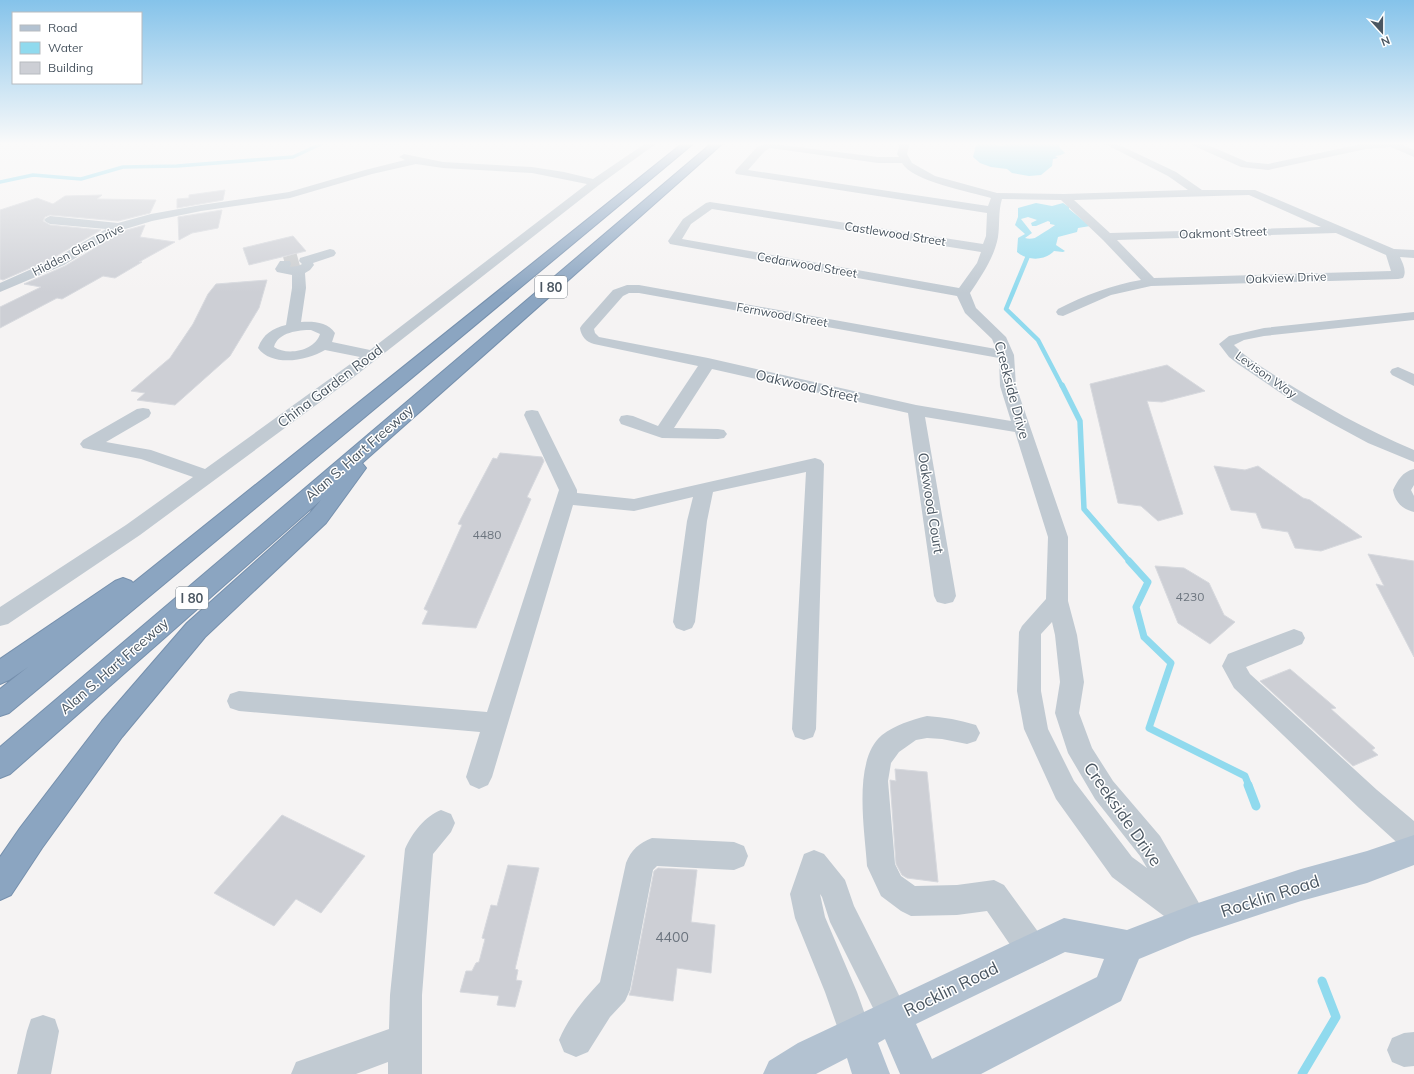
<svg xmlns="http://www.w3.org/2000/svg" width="1414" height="1074" font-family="Mulish,sans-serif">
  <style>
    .water { fill: #90daee; fill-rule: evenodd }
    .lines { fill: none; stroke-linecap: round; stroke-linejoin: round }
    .stream-far4 { stroke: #90daee; stroke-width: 3.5 }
    .stream-far3 { stroke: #90daee; stroke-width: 4.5 }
    .stream-far2 { stroke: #90daee; stroke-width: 5.5 }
    .stream-far1 { stroke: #90daee; stroke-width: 7 }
    .stream { stroke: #90daee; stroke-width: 9 }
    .building { fill: #cdcfd5; stroke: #d7d9de }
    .minor-tunnel { stroke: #caccce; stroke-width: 14; stroke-dasharray: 14 7; stroke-linecap: butt }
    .highway-casing { stroke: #7690ad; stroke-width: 2 }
    .minor { fill: #c1cad2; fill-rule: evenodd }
    .major { fill: #b3c2d1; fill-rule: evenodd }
    .highway { fill: #8ba5c1; fill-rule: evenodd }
    .labels { text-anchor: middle; stroke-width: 3; stroke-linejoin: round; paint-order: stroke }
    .far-street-label { font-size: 12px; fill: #4a5661; stroke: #fff }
    .number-label { font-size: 12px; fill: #6b747e }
    .shield { fill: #fff; stroke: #808990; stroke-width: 1 }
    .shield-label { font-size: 13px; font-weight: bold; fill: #4a5661 }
    .street-label { font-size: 14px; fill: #4a5661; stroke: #fff }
    .near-number-label { font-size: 14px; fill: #6b747e }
    .near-street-label { font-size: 17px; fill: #4a5661; stroke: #fff }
  </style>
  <rect width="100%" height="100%" fill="#f5f3f3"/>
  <!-- water -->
  <path class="water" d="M 1013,143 L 1057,143 L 1060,144 L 1059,147 L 1065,153 L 1061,155 L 1055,156 L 1058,158 L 1053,159 L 1052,166 L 1041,175 L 1029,176 L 1012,173 L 1007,169 L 991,167 L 980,163 L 973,157 L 976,145 L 991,144 L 1002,146 Z
    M 1036,203 L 1052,206 L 1063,203 L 1069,207 L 1069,209 L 1090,226 L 1078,228 L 1077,232 L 1058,237 L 1056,245 L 1065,251 L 1063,252 L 1054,251 C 1045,261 1027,261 1017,252 L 1018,238 L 1025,234 L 1015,225 L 1018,217 L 1018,208 ZM 1028,217 L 1037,220 L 1031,223 L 1032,226 L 1036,226 L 1048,221 L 1050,222 L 1050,224 L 1055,225 C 1053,227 1038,236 1035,238 C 1031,239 1028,239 1025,238 L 1032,233 L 1021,219 Z"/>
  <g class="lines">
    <!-- stream-far4 -->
    <path class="stream-far4" d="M 373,143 L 398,143
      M 0,182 L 33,175 L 81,179 L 123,167 L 177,166 L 293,157 L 323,143"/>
    <!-- stream-far3 -->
    <path class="stream-far3" d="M 1030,251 L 1006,309 L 1038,340 L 1062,386"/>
    <!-- stream-far2 -->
    <path class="stream-far2" d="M 1062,385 L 1080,421 L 1084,509 L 1130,562"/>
    <!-- stream-far1 -->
    <path class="stream-far1" d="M 1129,561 L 1148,582 L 1136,607 L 1144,637 L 1171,663 L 1149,728 L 1245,776 L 1249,786"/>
    <!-- stream -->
    <path class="stream" d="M 1248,785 L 1256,806
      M 1302,1074 L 1336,1017 L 1322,981"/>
  </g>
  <!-- building -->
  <path class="building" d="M 225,190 L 223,200 L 177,208 L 177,199 L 189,198 L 189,195 Z
    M 102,195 L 97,199 L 156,200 L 150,213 L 118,221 L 50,215 L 45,217 L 43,221 L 50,225 L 101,230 L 53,258 L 3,280 L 0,279 L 0,210 L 37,198 L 53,204 L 65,196 Z
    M 222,210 L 218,228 L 192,233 L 179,240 L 178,217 Z
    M 145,225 L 140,237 L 175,242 L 139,262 L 142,262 L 115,278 L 103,276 L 62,299 L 57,298 L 0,328 L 0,307 L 41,287 L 24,284 L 65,266 L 123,231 Z
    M 293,236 L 306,251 L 249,265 L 243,248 Z
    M 267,280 L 259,308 L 230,356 L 175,405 L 137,400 L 145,393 L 131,391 L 170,358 L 193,324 L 208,294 L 216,284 Z
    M 1167,365 L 1205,391 L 1162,402 L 1147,401 L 1183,514 L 1158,521 L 1141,506 L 1118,503 L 1090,384 Z
    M 500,453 L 542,457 L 544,461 L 527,497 L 531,499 L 476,628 L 422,624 L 428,611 L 424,609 L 462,525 L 458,524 L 493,458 L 497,459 Z
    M 1214,466 L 1245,470 L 1258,466 L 1303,498 L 1310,500 L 1362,537 L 1321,551 L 1295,548 L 1288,532 L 1262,528 L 1256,513 L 1231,510 Z
    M 1368,554 L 1414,561 L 1414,657 L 1376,584 L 1384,586 Z
    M 1155,566 L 1184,568 L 1209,583 L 1224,615 L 1235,622 L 1210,644 L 1178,623 Z
    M 1290,669 L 1336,708 L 1331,709 L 1375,748 L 1372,750 L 1378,755 L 1353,766 L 1260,681 Z
    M 895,769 L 927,772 L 938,882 L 907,878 L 902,875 L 896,864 L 890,780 L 896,781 Z
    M 282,815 L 365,856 L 321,913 L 296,899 L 274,926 L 214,893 Z
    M 508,865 L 539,868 L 515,969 L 518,970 L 516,980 L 522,981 L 515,1007 L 497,1005 L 499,996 L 460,992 L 466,971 L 472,971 L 476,963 L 479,962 L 485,939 L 482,938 L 491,905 L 497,906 Z
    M 658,868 L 697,870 L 691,922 L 715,925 L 711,973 L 677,968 L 673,1001 L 629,995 L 631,990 L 654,871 Z"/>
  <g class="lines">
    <!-- minor-tunnel -->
    <path class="minor-tunnel" d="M 285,264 L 299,260"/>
    <defs>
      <path id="highway" d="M 683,143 L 694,143 L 9,713 L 0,716 L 0,689 L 28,667 L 9,680 L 0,684 L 0,659 L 115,581 L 123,578 L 131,581 L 133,583 Z
        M 712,143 L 723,143 L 362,463 L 366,468 L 326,523 L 205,637 L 122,737 L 42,848 L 11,895 L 0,900 L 0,857 L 20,828 L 102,721 L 187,623 L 310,513 L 321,500 L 10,774 L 0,778 L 0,747 Z"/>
    </defs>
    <!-- highway casing -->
    <use href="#highway" class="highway-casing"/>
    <!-- minor -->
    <path class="minor" d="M 646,143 L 657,143 L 599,185 L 350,380 L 140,535 L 8,624 L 0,626 L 0,607 L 126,525 L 193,477 L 141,459 L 83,448 L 80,444 L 83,440 L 137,409 L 143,408 L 149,409 L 151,413 L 149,417 L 106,442 L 151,450 L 205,469 L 360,357 L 325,350 C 308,360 273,368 258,348 C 263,334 273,328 286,325 L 292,288 L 292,275 L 277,272 L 275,269 L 280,261 L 290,261 L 291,264 L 290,267 L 298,266 L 302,264 L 299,261 L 300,258 L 330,249 L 334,250 L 336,253 L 334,256 L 313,263 L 314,265 L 310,270 L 305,273 L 306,288 L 301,322 C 313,321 328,322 335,333 L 332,342 L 370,350 L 587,184 L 532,173 L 443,168 L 416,164 L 372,174 L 290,198 L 201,211 L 152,221 L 122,230 L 64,265 L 0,292 L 0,283 L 54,259 L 106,229 L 50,224 L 46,222 L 44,220 L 46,218 L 50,216 L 118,223 L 151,214 L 201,205 L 289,192 L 365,170 L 405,160 L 399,157 L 404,154 L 443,162 L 532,167 L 564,172 L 593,179 ZM 311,330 L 320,334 C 315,351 287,356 274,347 C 278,332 299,330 311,330 Z
      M 766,143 L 878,157 L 899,157 L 897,154 L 900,143 L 910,143 L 907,154 L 912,163 L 935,176 L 997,193 L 1064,194 L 1188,190 L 1168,176 L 1103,143 L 1115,143 L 1176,172 L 1202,190 L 1255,190 L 1394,249 L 1414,250 L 1414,258 L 1400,257 C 1403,264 1407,271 1403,278 L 1398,279 L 1151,286 L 1111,295 L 1063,316 L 1058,315 L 1056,312 L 1058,309 C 1085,295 1112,285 1141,280 L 1103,240 L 1061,200 L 1002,199 C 998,212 1000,224 998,237 C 994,258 982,275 970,293 L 976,308 L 1006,337 L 1014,355 L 1016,386 L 1068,537 L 1068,601 L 1077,635 L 1084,682 L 1079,713 L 1092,748 L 1113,781 L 1160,836 L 1203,910 L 1207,921 L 1203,932 L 1192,936 L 1181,932 L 1180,928 L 1112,877 L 1056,799 L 1024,729 L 1017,691 L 1019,632 L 1022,626 L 1046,599 L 1048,537 L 1015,432 L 925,417 L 956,596 L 953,602 L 945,604 L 937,602 L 934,596 L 908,413 L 712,369 L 674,428 L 718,429 L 724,430 L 727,434 L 724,438 L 718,439 L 662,438 L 621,424 L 619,420 L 621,416 L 627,415 L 633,416 L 658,426 L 698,366 L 594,344 C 586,342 581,336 580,328 L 582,325 L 613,290 L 627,285 L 639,285 L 996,349 L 992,339 L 965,313 L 957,296 L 670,244 L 668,241 L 683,219 L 706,203 L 710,202 L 983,244 L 986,236 L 987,213 L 736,174 L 735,172 L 736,170 L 757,147 ZM 770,148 L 878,163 L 902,163 C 912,181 970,192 991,198 L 988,206 L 748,170 L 765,151 ZM 1249,195 L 1321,227 L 1110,233 L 1074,200 ZM 712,209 L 981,252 L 977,263 L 959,288 L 682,239 L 691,224 ZM 1336,233 L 1386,255 L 1391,271 L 1154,278 L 1117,240 ZM 629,293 L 639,293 L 999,358 L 1000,386 L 1011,421 L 916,405 L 708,358 L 599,337 L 595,333 L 594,329 L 623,296 ZM 1052,622 L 1055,635 L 1060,682 L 1055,713 L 1068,753 L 1095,799 L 1140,856 L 1147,868 L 1132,857 L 1074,781 L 1048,729 L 1041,691 L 1041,634 Z
      M 1190,143 L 1203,143 L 1247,162 L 1268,164 L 1366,143 L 1398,143 L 1414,150 L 1414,157 L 1391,147 L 1366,149 L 1268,170 L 1241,167 L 1192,145 Z
      M 1414,312 L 1414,320 L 1264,336 L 1244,340 L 1234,345 C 1246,358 1264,368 1279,378 C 1322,405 1366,430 1414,450 L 1414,462 L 1368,443 L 1331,423 L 1294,402 L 1238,364 L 1229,357 L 1219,344 L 1229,336 L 1264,328 Z
      M 1398,367 L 1414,374 L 1414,386 L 1392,375 L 1390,372 L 1392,369 Z
      M 532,410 L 538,411 L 540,415 L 577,490 L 577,493 L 634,499 L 815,458 L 821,460 L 824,464 L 816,729 L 813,737 L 804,740 L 795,737 L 792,729 L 806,472 L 713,492 L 707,521 L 695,622 L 692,628 L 684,631 L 676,628 L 673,622 L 687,521 L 693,497 L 634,511 L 573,505 L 492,777 L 488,785 L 479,789 L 470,785 L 466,777 L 480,732 L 239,711 L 230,708 L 227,701 L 230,694 L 239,691 L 487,712 L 559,490 L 524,415 L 526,411 Z
      M 1414,469 L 1414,485 L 1411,490 L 1414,496 L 1414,512 C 1402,509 1395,502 1393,490 C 1398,480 1402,472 1414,469 Z
      M 1294,629 L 1302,632 L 1305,638 L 1302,644 L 1246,667 L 1250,674 L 1377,790 L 1414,821 L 1414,852 L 1404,849 L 1359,808 L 1234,688 L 1222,666 L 1228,654 Z
      M 927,716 C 944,717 960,720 976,725 L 980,733 L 976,741 L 967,744 L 942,739 L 927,738 L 916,740 L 899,752 L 891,763 L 888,781 L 895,864 L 901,876 L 915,886 L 957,885 L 994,880 L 1004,885 L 1044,940 L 1048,951 L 1044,962 L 1033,966 L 1022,962 L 987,911 L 957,915 L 911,916 L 901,911 L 881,896 L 867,866 C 865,831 852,760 882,735 C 895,725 911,720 927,716 Z
      M 441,810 L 451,814 L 455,823 L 451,832 L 433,854 L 422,995 L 422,1074 L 388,1074 L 388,1062 L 356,1074 L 291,1074 L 296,1062 L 389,1029 L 390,995 L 405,849 C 412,833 425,816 441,810 Z
      M 652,838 L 734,842 L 744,846 L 748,856 L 744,866 L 734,870 L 657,866 L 653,870 L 630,990 L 625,1001 L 610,1017 L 588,1052 L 576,1057 L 564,1052 L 559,1040 C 568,1018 584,999 600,982 L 626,863 C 631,850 639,843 652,838 Z
      M 814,850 L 824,854 L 845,880 L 854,906 L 910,1017 L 905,1028 L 894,1033 L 883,1028 L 830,922 L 822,897 L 820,894 L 825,917 L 857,992 L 872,1034 L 868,1046 L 856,1050 L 844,1046 L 825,992 L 795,918 L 790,894 L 804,854 Z
      M 43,1015 L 55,1019 L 59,1031 L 51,1074 L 17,1074 L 27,1031 L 31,1019 Z
      M 1414,1032 L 1414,1066 L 1404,1067 L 1392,1062 L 1387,1050 L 1392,1038 L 1404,1033 Z"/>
    <!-- major -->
    <path class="major" d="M 1414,835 L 1414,865 L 1367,883 L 1301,901 L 1192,937 L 1139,959 L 1121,1001 L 981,1074 L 900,1074 L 885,1039 L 878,1043 L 890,1074 L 852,1074 L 847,1058 L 816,1074 L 763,1074 L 769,1061 L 798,1043 L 1064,918 L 1127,930 L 1192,905 L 1301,869 L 1367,851 ZM 1065,952 L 1104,959 L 1097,977 L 932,1059 L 916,1024 Z"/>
    <!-- highway -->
    <use href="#highway" class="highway"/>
  </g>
  <!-- sky -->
  <linearGradient id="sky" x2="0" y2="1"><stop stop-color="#85c3ea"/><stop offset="0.49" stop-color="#fafafa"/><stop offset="1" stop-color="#fafafa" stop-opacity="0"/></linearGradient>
  <rect width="1414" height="293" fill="url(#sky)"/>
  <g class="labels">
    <!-- far-street labels -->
    <g class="far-street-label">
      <text transform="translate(1223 233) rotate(-2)" y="4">Oakmont Street</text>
      <text transform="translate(895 234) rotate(9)" y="4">Castlewood Street</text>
      <text transform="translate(78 250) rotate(-27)" y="4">Hidden Glen Drive</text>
      <text transform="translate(807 265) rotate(10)" y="4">Cedarwood Street</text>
      <text transform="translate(1286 278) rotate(-2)" y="4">Oakview Drive</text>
      <text transform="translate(782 315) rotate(10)" y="4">Fernwood Street</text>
      <text transform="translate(1266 375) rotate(35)" y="4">Levison Way</text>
    </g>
    <!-- number labels -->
    <g class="number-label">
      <text x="487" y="539">4480</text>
      <text x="1190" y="601">4230</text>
    </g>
    <!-- shield labels -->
    <g class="shield">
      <rect x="535" y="276" width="32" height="22" rx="3"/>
      <rect x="176" y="587" width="32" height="22" rx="3"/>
    </g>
    <g class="shield-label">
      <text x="551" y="292">I 80</text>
      <text x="192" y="603">I 80</text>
    </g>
    <!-- street labels -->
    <g class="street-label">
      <text transform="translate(330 386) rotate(-37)" y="5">China Garden Road</text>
      <text transform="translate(807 386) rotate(13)" y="5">Oakwood Street</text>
      <text transform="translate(1012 390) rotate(75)" y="5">Creekside Drive</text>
      <text transform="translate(359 453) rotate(-41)" y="5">Alan S. Hart Freeway</text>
      <text transform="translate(931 503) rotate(81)" y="5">Oakwood Court</text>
      <text transform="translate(114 666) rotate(-41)" y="5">Alan S. Hart Freeway</text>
    </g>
    <!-- near-number labels -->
    <g class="near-number-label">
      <text x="672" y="942">4400</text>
    </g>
    <!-- near-street labels -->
    <g class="near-street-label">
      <text transform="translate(1123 814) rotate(55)" y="6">Creekside Drive</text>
      <text transform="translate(1270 896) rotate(-18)" y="6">Rocklin Road</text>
      <text transform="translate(951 989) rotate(-26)" y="6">Rocklin Road</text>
    </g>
  </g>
  <!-- legend -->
  <rect x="12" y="12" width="130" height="72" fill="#ffffff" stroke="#b7bbc0"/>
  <rect x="20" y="25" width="20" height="6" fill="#b3c2d1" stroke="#b7bbc0"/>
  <text x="48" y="32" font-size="12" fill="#4a5661">Road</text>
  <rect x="20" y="42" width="20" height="12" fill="#90daee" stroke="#b7bbc0"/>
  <text x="48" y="52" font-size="12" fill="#4a5661">Water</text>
  <rect x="20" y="62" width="20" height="12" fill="#cdcfd5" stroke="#b7bbc0"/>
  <text x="48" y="72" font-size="12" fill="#4a5661">Building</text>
  <!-- north arrow -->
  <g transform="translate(1382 32) rotate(159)" stroke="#ffffff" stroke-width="3" paint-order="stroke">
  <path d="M0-3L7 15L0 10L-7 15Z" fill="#4a5661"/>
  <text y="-6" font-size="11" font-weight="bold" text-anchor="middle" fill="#4a5661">N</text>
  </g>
</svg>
